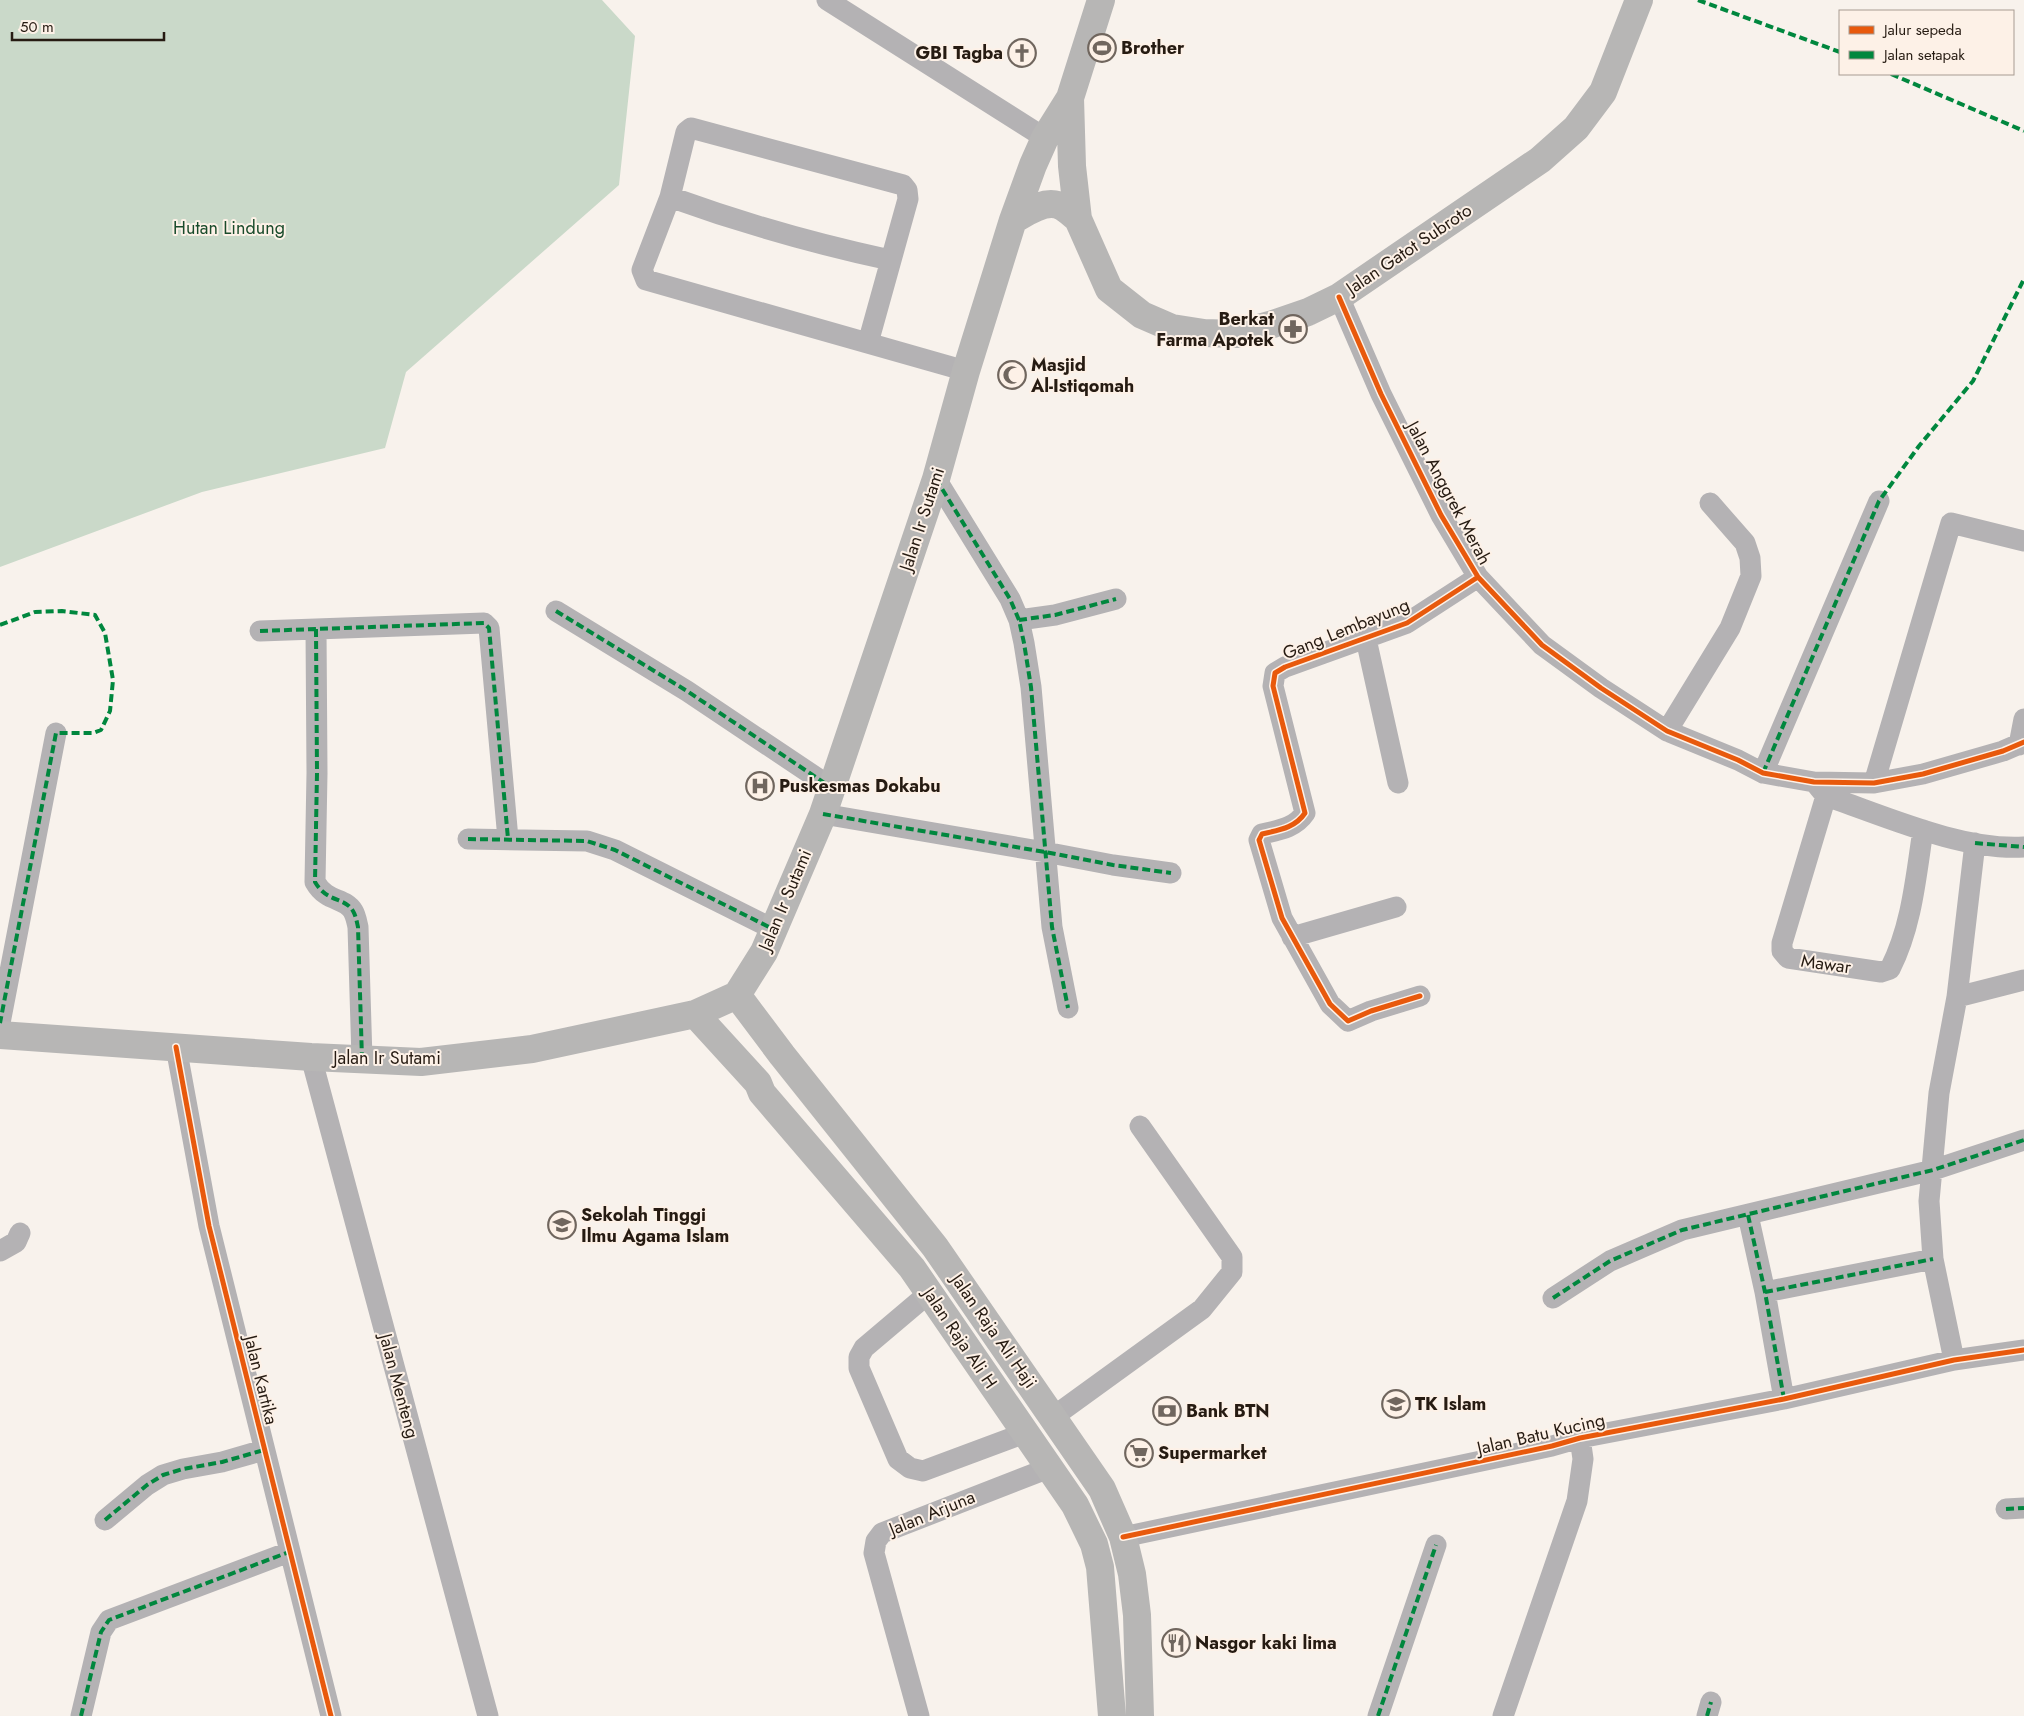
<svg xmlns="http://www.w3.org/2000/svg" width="2024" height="1716" font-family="Jost,sans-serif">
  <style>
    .forest { fill: #cad9c9 }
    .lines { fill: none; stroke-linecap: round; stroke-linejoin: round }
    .minor { stroke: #b4b2b4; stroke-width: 21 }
    .major { stroke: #b7b6b5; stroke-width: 28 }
    .quiet { stroke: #00873e; stroke-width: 4; stroke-dasharray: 8 4; stroke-linecap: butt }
    .cycleway-casing { stroke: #fdf1e7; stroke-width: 8 }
    .cycleway { stroke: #e8590c; stroke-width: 5 }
    .labels { text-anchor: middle; stroke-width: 4; stroke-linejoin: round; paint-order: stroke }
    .poi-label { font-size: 18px; font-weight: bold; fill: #261b12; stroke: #fdf1e7; text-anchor: start }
    .park-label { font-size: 18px; fill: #194b2b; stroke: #fdf1e7 }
    .street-label { font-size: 18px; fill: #261b12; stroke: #fdf1e7 }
  </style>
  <rect width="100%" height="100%" fill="#f8f2ec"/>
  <!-- forest -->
  <path class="forest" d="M 0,0 L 602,0 L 635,36 L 619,185 L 406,372 L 385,448 L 202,492 L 0,567 Z"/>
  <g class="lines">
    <!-- minor -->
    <path class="minor" d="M 827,0 L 1045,138
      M 670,197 L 686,132 L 691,128 L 903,185 L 907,190 L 908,199 L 868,343
      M 890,260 C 815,244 742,223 670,197 L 642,270 L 646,280 L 966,371
      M 1339,297 L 1381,394 L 1441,515 L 1478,577 L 1542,645 L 1601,688 L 1667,731 L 1738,760 L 1763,773 L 1814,782 L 1874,783 L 1923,774 L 2003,751 L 2024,742
      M 936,479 L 1010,599 L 1019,620 L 1024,643 L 1031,687 L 1052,927 L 1068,1008
      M 556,611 L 687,691 L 832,788
      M 1019,620 L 1055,615 L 1116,599
      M 316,629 L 317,773 L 315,882 C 327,903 345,897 353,911 C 356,916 357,923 358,927 L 362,1059
      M 260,631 L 484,623 L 489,628 L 508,839
      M 1366,639 L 1398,783
      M 1667,731 L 1730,628 L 1751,576 L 1750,558 L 1745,543 L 1710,503
      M 2019,745 L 2024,719
      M 1763,773 L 1879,501
      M 1874,783 L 1951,523 L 2024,541
      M 1817,785 L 1826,796 C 1885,816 1962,851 2024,847
      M 1826,796 L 1782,943 L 1782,951 L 1788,958 L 1881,972 L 1890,969 C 1912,926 1916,876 1923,830
      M 823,814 L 1045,852 L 1113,865 L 1171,873
      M 468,839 L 587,841 L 615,850 L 773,929
      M 1292,937 L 1396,907
      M 1420,996 L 1371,1011 L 1348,1021 L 1330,1004 L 1282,918 L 1259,840 L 1262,834 C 1279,830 1295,828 1305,813 L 1273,686 L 1275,673 L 1285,667 L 1407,623 L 1478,577
      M 1957,997 L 2024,980
      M 0,1023 L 56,733
      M 176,1047 L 209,1226 L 331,1716
      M 311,1057 L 488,1716
      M 1748,1215 L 1765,1292 L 1784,1399
      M 0,1251 L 16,1242 L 20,1233
      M 1765,1292 L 1933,1259
      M 929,1293 L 864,1348 L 859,1357 L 859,1368 L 898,1459 L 910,1468 L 923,1471 L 1025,1433
      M 1553,1298 L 1610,1261 L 1682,1230 L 1933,1170 L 2024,1140
      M 1954,1360 L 1933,1259 L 1929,1201 L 1939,1093 L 1957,997 L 1975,843
      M 1053,1417 L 1202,1309 L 1232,1272 L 1232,1257 L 1140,1126
      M 2006,1509 L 2024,1508
      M 105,1520 L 147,1485 L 163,1475 L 183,1469 L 222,1462 L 264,1450
      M 1123,1537 L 1552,1446 L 1580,1438 L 1784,1399 L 1954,1360 L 2024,1350
      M 81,1716 L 101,1632 L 109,1620 L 289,1552
      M 919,1716 L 874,1553 L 876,1541 L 882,1533 L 1049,1468
      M 1378,1716 L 1436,1545
      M 1503,1716 L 1577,1501 L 1583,1459 L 1580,1438
      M 1707,1716 L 1711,1702"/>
    <!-- major -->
    <path class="major" d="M 1070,98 L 1072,166 L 1078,219 L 1109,289 L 1142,315 L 1172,328 L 1204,333 L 1237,334 L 1273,324 L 1308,312 L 1339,297 L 1540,160 L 1576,128 L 1603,92 L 1639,0
      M 1013,220 C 1026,213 1043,200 1058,205 C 1065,207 1072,214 1078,219
      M 737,995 L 782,1055 L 935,1247 L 1102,1489 L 1123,1537 L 1132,1574 L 1137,1615 L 1140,1716
      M 695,1014 L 758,1083 L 762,1093 L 912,1268 L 1075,1505 L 1094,1544 L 1100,1567 L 1112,1716
      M 0,1035 L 311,1057 L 421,1062 L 532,1049 L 695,1014 L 737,995 L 764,952 L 823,814 L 936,479 L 966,371 L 1013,220 L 1033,165 L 1045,138 L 1070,98 L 1101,0"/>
    <!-- quiet -->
    <path class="quiet" d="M 1698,0 L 1840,52
      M 1891,74 L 2024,131
      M 936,479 L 1010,599 L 1019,620 L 1024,643 L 1031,687 L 1052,927 L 1068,1008
      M 556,611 L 687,691 L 832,788
      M 1019,620 L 1055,615 L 1116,599
      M 0,625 L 35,612 L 62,611 L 95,615 L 105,633 L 113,680 L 110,711 L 101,730 L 93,733 L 56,733 L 0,1023
      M 316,629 L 317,773 L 315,882 C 327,903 345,897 353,911 C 356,916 357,923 358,927 L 362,1059
      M 260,631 L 484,623 L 489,628 L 508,839
      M 1763,773 L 1879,501 L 1919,446 L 1973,381 L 2024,279
      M 823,814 L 1045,852 L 1113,865 L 1171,873
      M 468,839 L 587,841 L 615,850 L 773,929
      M 1975,843 L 2024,847
      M 1748,1215 L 1765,1292 L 1784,1399
      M 1765,1292 L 1933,1259
      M 1553,1298 L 1610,1261 L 1682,1230 L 1933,1170 L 2024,1140
      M 2006,1509 L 2024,1508
      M 105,1520 L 147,1485 L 163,1475 L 183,1469 L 222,1462 L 264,1450
      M 81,1716 L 101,1632 L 109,1620 L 289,1552
      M 1378,1716 L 1436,1545
      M 1707,1716 L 1711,1702"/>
    <defs>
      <path id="cycleway" d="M 1339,297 L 1381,394 L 1441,515 L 1478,577 L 1542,645 L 1601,688 L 1667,731 L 1738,760 L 1763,773 L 1814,782 L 1874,783 L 1923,774 L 2003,751 L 2024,742
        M 1420,996 L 1371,1011 L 1348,1021 L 1330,1004 L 1282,918 L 1259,840 L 1262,834 C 1279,830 1295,828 1305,813 L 1273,686 L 1275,673 L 1285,667 L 1407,623 L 1478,577
        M 176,1047 L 209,1226 L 331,1716
        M 1123,1537 L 1552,1446 L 1580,1438 L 1784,1399 L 1954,1360 L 2024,1350"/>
    </defs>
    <!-- cycleway casing -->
    <use href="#cycleway" class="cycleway-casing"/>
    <!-- cycleway -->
    <use href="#cycleway" class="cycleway"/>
  </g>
  <!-- icons -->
  <defs>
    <symbol id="stadium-ring" viewBox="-11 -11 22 22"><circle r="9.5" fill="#fdf1e7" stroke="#70665e" stroke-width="1.5"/><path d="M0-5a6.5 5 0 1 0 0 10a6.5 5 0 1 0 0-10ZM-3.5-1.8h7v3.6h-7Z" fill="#70665e"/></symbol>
    <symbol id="church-ring" viewBox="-11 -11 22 22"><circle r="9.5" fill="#fdf1e7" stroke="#70665e" stroke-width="1.5"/><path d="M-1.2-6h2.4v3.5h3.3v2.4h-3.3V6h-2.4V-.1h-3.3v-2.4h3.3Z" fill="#70665e"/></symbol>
    <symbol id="pharmacy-ring" viewBox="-11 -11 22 22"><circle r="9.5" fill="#fdf1e7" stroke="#70665e" stroke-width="1.5"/><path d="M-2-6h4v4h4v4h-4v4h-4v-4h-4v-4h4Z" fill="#70665e"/></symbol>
    <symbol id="mosque-ring" viewBox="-11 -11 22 22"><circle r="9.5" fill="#fdf1e7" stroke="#70665e" stroke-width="1.5"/><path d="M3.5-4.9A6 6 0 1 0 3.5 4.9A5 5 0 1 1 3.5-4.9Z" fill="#70665e"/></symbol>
    <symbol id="hospital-ring" viewBox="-11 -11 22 22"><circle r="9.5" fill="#fdf1e7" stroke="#70665e" stroke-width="1.5"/><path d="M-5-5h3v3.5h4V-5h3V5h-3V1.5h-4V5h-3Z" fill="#70665e"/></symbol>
    <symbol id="university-ring" viewBox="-11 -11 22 22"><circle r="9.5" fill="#fdf1e7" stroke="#70665e" stroke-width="1.5"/><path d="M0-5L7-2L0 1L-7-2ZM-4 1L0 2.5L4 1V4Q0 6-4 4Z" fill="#70665e"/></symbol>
    <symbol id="school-ring" viewBox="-11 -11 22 22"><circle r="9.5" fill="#fdf1e7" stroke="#70665e" stroke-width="1.5"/><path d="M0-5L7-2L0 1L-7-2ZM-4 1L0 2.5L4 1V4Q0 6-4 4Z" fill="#70665e"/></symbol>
    <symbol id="bank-ring" viewBox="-11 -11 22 22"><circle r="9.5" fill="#fdf1e7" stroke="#70665e" stroke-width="1.5"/><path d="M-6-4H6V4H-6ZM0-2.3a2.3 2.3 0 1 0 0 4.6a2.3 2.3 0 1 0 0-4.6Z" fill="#70665e"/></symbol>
    <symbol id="supermarket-ring" viewBox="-11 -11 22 22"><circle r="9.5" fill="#fdf1e7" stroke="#70665e" stroke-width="1.5"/><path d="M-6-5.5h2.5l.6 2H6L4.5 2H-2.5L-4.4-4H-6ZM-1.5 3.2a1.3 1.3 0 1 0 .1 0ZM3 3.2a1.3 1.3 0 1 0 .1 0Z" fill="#70665e"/></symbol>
    <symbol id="restaurant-ring" viewBox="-11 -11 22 22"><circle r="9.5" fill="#fdf1e7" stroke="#70665e" stroke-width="1.5"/><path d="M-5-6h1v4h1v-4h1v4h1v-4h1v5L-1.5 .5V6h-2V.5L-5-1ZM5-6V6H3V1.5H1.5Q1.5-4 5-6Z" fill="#70665e"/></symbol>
  </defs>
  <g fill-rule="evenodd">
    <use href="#stadium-ring" x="1086" y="32" width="32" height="32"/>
    <use href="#church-ring" x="1006" y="37" width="32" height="32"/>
    <use href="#pharmacy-ring" x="1277" y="313" width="32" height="32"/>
    <use href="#mosque-ring" x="996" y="359" width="32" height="32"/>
    <use href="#hospital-ring" x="744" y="770" width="32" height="32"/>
    <use href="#university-ring" x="546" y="1209" width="32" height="32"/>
    <use href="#school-ring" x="1380" y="1388" width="32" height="32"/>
    <use href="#bank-ring" x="1151" y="1395" width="32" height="32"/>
    <use href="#supermarket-ring" x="1123" y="1437" width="32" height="32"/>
    <use href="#restaurant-ring" x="1160" y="1627" width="32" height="32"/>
  </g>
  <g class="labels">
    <!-- poi labels -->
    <g class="poi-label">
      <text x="1121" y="54">Brother</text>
      <text x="1003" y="59" text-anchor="end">GBI Tagba</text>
      <text x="1274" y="325" text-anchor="end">Berkat<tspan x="1274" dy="21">Farma Apotek</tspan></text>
      <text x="1031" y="371">Masjid<tspan x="1031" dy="21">Al-Istiqomah</tspan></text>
      <text x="779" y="792">Puskesmas Dokabu</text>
      <text x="581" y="1221">Sekolah Tinggi<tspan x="581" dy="21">Ilmu Agama Islam</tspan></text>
      <text x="1415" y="1410">TK Islam</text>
      <text x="1186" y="1417">Bank BTN</text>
      <text x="1158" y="1459">Supermarket</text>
      <text x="1195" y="1649">Nasgor kaki lima</text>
    </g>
    <!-- park labels -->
    <g class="park-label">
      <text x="229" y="234">Hutan Lindung</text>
    </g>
    <!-- street labels -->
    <g class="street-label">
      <text transform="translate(1409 249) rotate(-34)" y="6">Jalan Gatot Subroto</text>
      <text transform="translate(1449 493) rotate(62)" y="6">Jalan Anggrek Merah</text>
      <text transform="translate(922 519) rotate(-72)" y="6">Jalan Ir Sutami</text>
      <text transform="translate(1346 629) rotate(-22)" y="6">Gang Lembayung</text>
      <text transform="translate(785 900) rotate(-67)" y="6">Jalan Ir Sutami</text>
      <text transform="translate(1826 964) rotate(8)" y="6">Mawar</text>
      <text x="387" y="1064">Jalan Ir Sutami</text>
      <text transform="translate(994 1331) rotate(55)" y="6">Jalan Raja Ali Haji</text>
      <text transform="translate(960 1338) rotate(56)" y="6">Jalan Raja Ali H</text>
      <text transform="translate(261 1380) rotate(76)" y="6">Jalan Kartika</text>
      <text transform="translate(399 1386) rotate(75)" y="6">Jalan Menteng</text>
      <text transform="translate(1541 1434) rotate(-13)" y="6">Jalan Batu Kucing</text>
      <text transform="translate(932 1513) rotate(-22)" y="6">Jalan Arjuna</text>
    </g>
  </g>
  <!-- legend -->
  <rect x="1839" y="10" width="175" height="65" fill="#fdf1e7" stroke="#a79b92"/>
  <rect x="1849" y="26" width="25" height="8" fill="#e8590c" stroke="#a79b92"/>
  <text x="1884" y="35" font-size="15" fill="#261b12">Jalur sepeda</text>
  <rect x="1849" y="51" width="25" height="8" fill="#00873e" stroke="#a79b92"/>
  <text x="1884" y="60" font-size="15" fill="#261b12">Jalan setapak</text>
  <!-- scale -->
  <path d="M12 32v8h152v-8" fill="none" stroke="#261b12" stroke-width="2.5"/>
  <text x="20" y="32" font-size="15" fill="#261b12" stroke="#fdf1e7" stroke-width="4" paint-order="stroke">50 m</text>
</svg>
